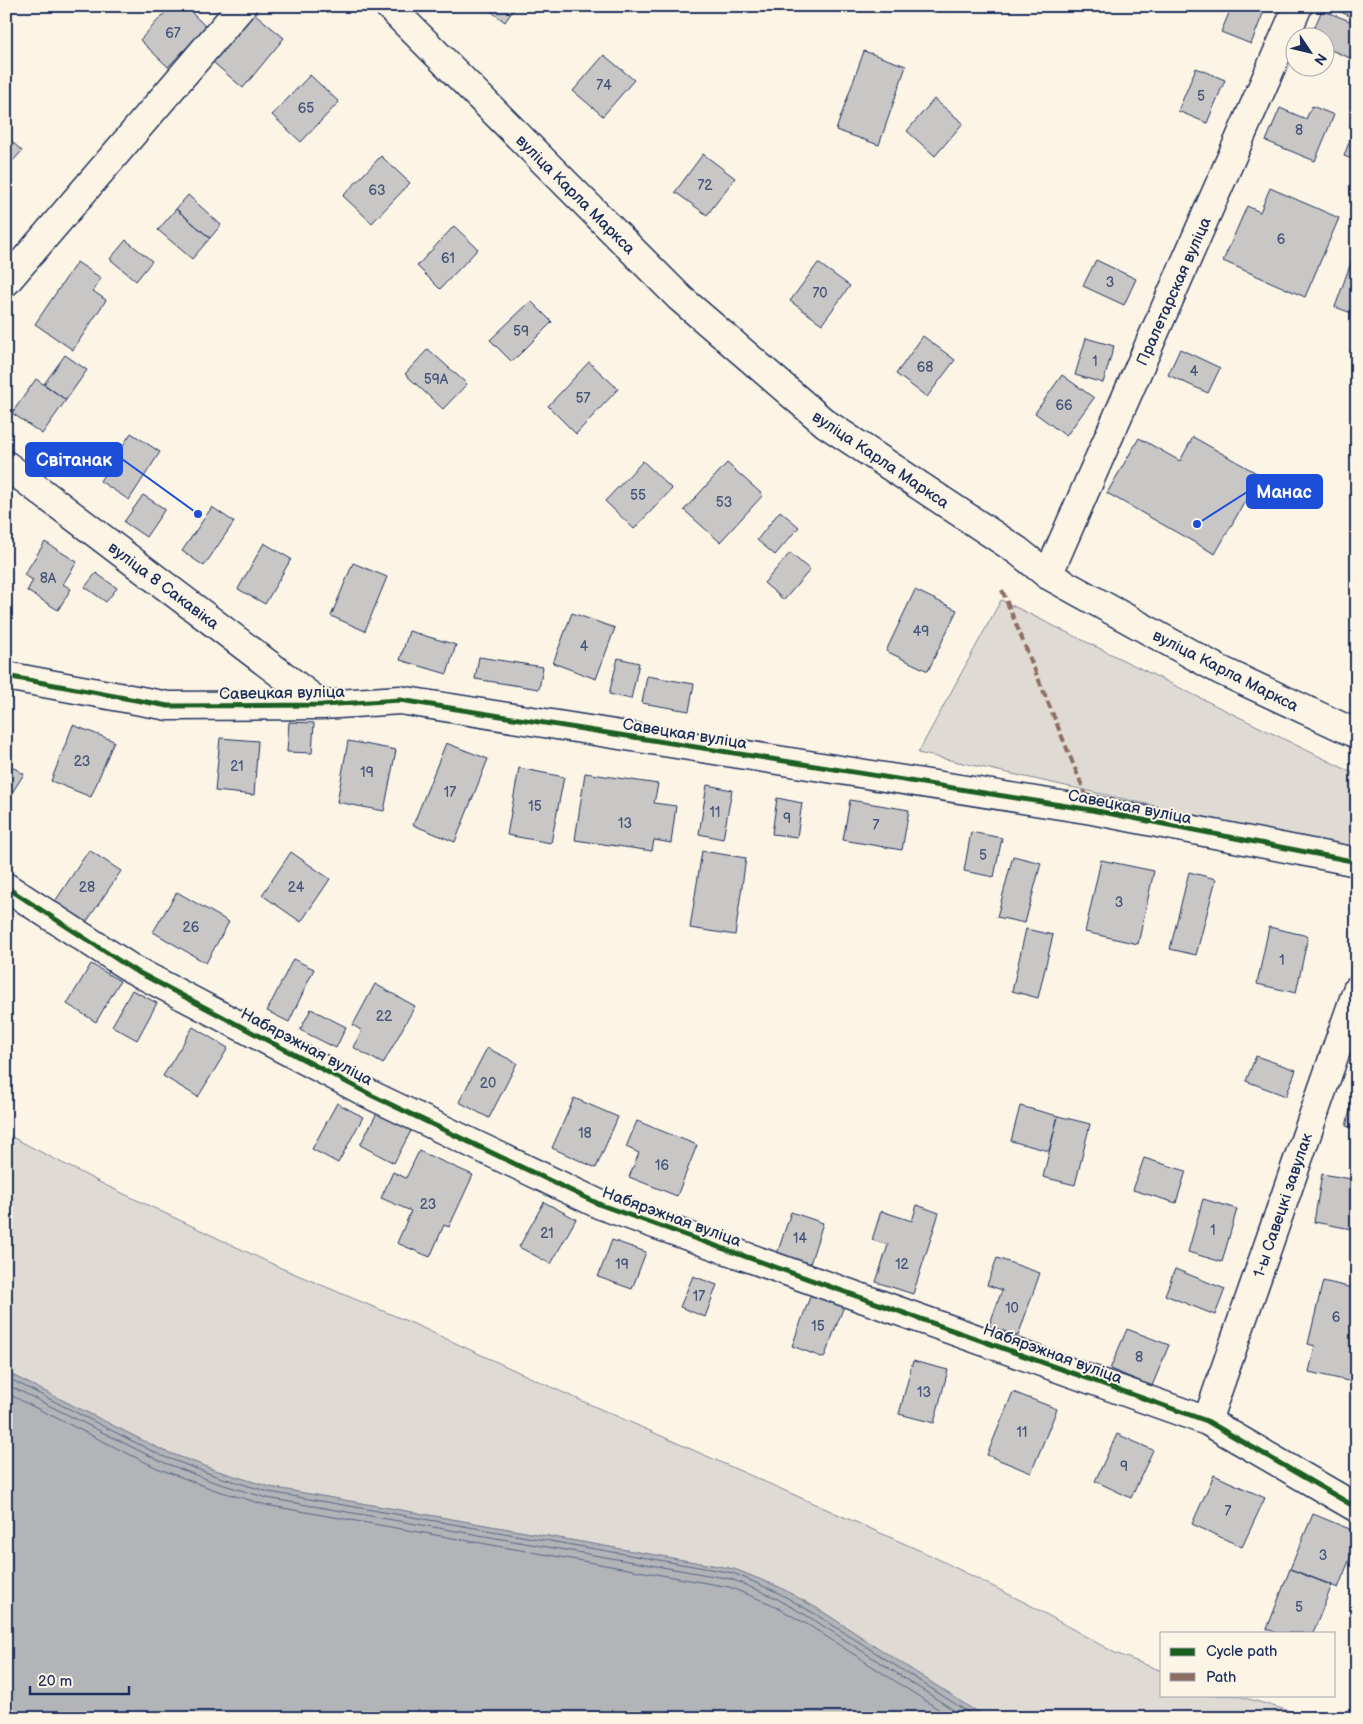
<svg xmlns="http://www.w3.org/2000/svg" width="1363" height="1724" font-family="'Balsamiq Sans',sans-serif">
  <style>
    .green { fill: #dfdbd4; stroke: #7d8599 }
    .water { fill: #b2b4b8; stroke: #767f94 }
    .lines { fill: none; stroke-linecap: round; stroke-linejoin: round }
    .shore { stroke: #576482; stroke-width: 1 }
    .building { fill: #c8c7c6; stroke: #1b2f5e }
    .minor-casing { stroke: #1b2f5e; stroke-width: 31 }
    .major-casing { stroke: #1b2f5e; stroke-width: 31 }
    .minor { stroke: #fcf5e5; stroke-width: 28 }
    .major { stroke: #fcf5e5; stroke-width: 28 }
    .quiet { stroke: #8d6e63; stroke-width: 4; stroke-dasharray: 8 4; stroke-linecap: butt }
    .cycleway-casing { stroke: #fcf5e5; stroke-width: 8 }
    .cycleway { stroke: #1b5e20; stroke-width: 5 }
    .labels { text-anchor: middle; stroke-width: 4; stroke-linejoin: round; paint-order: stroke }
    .number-label { font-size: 14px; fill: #465578 }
    .street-label { font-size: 16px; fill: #1b2f5e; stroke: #fcf5e5 }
    .leader { fill: none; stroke: #1d4ed8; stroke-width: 2 }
    .callout-dot { fill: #1d4ed8; stroke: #fcf5e5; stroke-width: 2 }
    .callout { fill: #1d4ed8; stroke: #1d4ed8; stroke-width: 2 }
    .callout-label { font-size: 18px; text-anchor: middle; font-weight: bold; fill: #fff }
  </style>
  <rect width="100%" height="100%" fill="#fcf5e5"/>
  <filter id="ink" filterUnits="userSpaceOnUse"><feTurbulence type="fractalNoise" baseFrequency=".02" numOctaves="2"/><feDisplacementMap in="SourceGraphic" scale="10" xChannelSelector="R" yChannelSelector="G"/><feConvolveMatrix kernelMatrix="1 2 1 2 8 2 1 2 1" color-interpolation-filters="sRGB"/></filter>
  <g filter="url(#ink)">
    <!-- green -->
    <path class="green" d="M 1001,600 L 1357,775 L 1357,851 L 918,753 Z
      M 6,1134 L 105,1185 L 281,1268 L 414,1324 L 562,1392 L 930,1555 L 1028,1604 L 1115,1653 L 1162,1671 L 1162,1695 L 1235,1695 L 1314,1718 L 986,1718 L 820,1610 L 779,1587 L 734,1569 L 270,1487 L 218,1471 L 164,1451 L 6,1372 Z"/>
    <!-- water -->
    <path class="water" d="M 6,1372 L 164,1451 L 218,1471 L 270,1487 L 734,1569 L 779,1587 L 820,1610 L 986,1718 L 6,1718 Z"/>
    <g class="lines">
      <!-- shore -->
      <path class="shore" d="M 6,1377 L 162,1456 L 216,1476 L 269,1492 L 733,1573 L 777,1592 L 817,1615 L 977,1718
        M 6,1384 L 160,1461 L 214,1482 L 267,1498 L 731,1579 L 774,1597 L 814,1620 L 966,1718
        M 6,1393 L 157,1468 L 212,1489 L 266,1505 L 729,1587 L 771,1604 L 810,1626 L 952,1718"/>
    </g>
    <!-- building -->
    <path class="building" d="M 171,6 L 185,6 L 206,27 L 168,67 L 140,40 Z
      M 484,6 L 516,6 L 505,22 Z
      M 1232,6 L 1266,6 L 1251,44 L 1221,32 Z
      M 1327,6 L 1357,6 L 1357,7 L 1352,17 Z
      M 248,8 L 284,38 L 243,88 L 207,57 Z
      M 1322,10 L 1357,24 L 1357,44 L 1350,58 L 1326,48 L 1326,38 L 1310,38 Z
      M 864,51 L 906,66 L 879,145 L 836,130 Z
      M 604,55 L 634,80 L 603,116 L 573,91 Z
      M 1196,68 L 1225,80 L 1207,123 L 1178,111 Z
      M 310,75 L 339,102 L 301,142 L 272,115 Z
      M 934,99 L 963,123 L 935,156 L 907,131 Z
      M 1312,106 L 1334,115 L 1315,161 L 1266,141 L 1280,108 L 1306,119 Z
      M 1354,129 L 1357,130 L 1357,161 L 1344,156 Z
      M 6,136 L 22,151 L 8,166 L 6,164 Z
      M 703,154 L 735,178 L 707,215 L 675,192 Z
      M 381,156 L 410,183 L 372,223 L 343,196 Z
      M 1270,188 L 1339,218 L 1305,297 L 1223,261 L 1247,206 L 1260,212 Z
      M 188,195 L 221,225 L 210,238 L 176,209 Z
      M 176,209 L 210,238 L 192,259 L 158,230 Z
      M 454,226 L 478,249 L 440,289 L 417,266 Z
      M 126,240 L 152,261 L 136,281 L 110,259 Z
      M 1353,257 L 1357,259 L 1357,315 L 1335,307 Z
      M 1096,260 L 1136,279 L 1124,305 L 1083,286 Z
      M 77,262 L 101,278 L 93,291 L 106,300 L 73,350 L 35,324 Z
      M 818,263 L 850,286 L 822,324 L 790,301 Z
      M 531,301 L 552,322 L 512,362 L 490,340 Z
      M 923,336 L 955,360 L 927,397 L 896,374 Z
      M 1086,338 L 1114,346 L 1103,383 L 1075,375 Z
      M 428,349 L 467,384 L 443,409 L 405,374 Z
      M 1180,349 L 1220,368 L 1208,393 L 1168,375 Z
      M 65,355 L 87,370 L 66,400 L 44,384 Z
      M 589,362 L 618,389 L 576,434 L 548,406 Z
      M 1062,375 L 1094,398 L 1066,436 L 1035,413 Z
      M 36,379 L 66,400 L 42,434 L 12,413 Z
      M 131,433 L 160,452 L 129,500 L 100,481 Z
      M 1193,437 L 1260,475 L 1215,554 L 1107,493 L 1139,438 L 1180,461 Z
      M 643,461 L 672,489 L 634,529 L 605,501 Z
      M 727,463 L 763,495 L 720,542 L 684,510 Z
      M 143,495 L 165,509 L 146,537 L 124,522 Z
      M 212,507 L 234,522 L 204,566 L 182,551 Z
      M 780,511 L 799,527 L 775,555 L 757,540 Z
      M 45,542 L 77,562 L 63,584 L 71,589 L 58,610 L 27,591 L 33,580 L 24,575 Z
      M 264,543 L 291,559 L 265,604 L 238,589 Z
      M 790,553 L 810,570 L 784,600 L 764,583 Z
      M 353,563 L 387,577 L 365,631 L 331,616 Z
      M 96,573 L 117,588 L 106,602 L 85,587 Z
      M 915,590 L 957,610 L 928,671 L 886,651 Z
      M 572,613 L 615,628 L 596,679 L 553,663 Z
      M 409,631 L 456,645 L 447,674 L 400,660 Z
      M 479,657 L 543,667 L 539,689 L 475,679 Z
      M 618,658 L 639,663 L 631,699 L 609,694 Z
      M 647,676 L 694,684 L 689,711 L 642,703 Z
      M 289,722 L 314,723 L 312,753 L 287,752 Z
      M 73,725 L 114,741 L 91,797 L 51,781 Z
      M 220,738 L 258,741 L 254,795 L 215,791 Z
      M 348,741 L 396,750 L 384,811 L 337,802 Z
      M 446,743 L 488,759 L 455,842 L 413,825 Z
      M 6,763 L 24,774 L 6,802 Z
      M 519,768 L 564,777 L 551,843 L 507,835 Z
      M 585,773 L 658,784 L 654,803 L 676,806 L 671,843 L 654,840 L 652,851 L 575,840 Z
      M 707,785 L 732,790 L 723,839 L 699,834 Z
      M 777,798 L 802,803 L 797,837 L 772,834 Z
      M 850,800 L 909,810 L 902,850 L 843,840 Z
      M 971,832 L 1002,838 L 994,877 L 964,871 Z
      M 89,850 L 121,871 L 85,924 L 54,903 Z
      M 702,851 L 746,858 L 735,935 L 690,928 Z
      M 291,852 L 330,879 L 301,922 L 262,895 Z
      M 1013,856 L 1041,863 L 1025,923 L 997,917 Z
      M 1101,860 L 1154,871 L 1138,944 L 1085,932 Z
      M 1189,872 L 1216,879 L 1196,955 L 1170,949 Z
      M 177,892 L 229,922 L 206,963 L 153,932 Z
      M 1269,927 L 1308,936 L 1296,993 L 1257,984 Z
      M 1026,929 L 1053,935 L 1038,998 L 1012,991 Z
      M 293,959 L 314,969 L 289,1022 L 267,1011 Z
      M 91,964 L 120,981 L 96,1022 L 67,1004 Z
      M 375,984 L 415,1006 L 383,1064 L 353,1047 L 362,1031 L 353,1025 Z
      M 132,990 L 157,1003 L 137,1040 L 112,1026 Z
      M 311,1009 L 346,1027 L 336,1048 L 300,1030 Z
      M 193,1027 L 228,1048 L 198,1097 L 163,1076 Z
      M 487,1048 L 517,1063 L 489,1118 L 459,1102 Z
      M 1256,1056 L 1296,1070 L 1286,1096 L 1246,1081 Z
      M 1357,1083 L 1357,1129 L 1346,1126 Z
      M 574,1098 L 618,1117 L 596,1168 L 552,1148 Z
      M 337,1103 L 363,1117 L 338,1163 L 312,1149 Z
      M 1020,1106 L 1058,1116 L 1049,1151 L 1011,1141 Z
      M 378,1111 L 412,1129 L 394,1163 L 360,1145 Z
      M 1058,1116 L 1090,1124 L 1075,1185 L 1043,1177 Z
      M 637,1121 L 697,1145 L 677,1196 L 629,1177 L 639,1153 L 626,1147 Z
      M 419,1151 L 473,1175 L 449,1227 L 444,1225 L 430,1257 L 397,1243 L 411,1211 L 381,1198 L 393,1172 L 406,1178 Z
      M 1144,1158 L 1186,1171 L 1176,1203 L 1133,1190 Z
      M 1322,1174 L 1357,1180 L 1357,1230 L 1314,1222 Z
      M 1203,1199 L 1237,1209 L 1222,1262 L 1188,1252 Z
      M 544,1202 L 576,1219 L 551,1264 L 519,1247 Z
      M 917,1205 L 939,1213 L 913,1294 L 876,1282 L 888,1245 L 872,1240 L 881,1211 L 912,1221 Z
      M 791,1212 L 823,1223 L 810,1264 L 777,1254 Z
      M 612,1240 L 646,1252 L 632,1289 L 598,1277 Z
      M 997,1258 L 1040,1273 L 1018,1336 L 989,1326 L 1002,1290 L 987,1285 Z
      M 1175,1269 L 1225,1289 L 1215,1315 L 1165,1295 Z
      M 693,1276 L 717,1285 L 705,1317 L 680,1307 Z
      M 1323,1281 L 1357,1289 L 1357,1383 L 1309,1372 L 1315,1346 L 1308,1344 Z
      M 811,1294 L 844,1306 L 824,1358 L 792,1346 Z
      M 1127,1329 L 1169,1345 L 1152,1386 L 1110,1369 Z
      M 913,1361 L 948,1370 L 934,1423 L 899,1414 Z
      M 1013,1392 L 1057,1409 L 1031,1473 L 987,1455 Z
      M 1117,1434 L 1153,1450 L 1131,1498 L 1095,1481 Z
      M 1214,1475 L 1265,1498 L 1242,1547 L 1192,1524 Z
      M 1313,1514 L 1357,1532 L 1357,1541 L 1338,1588 L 1290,1569 Z
      M 1290,1569 L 1332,1585 L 1313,1633 L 1277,1633 L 1267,1629 Z"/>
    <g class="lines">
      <defs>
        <path id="minor" d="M 6,282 L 242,6
          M 6,465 L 322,705
          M 1048,575 L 1298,6
          M 6,676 L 168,706 L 322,705 L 400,700 L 1092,810 L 1357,862
          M 6,887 L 132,969 L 373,1096 L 601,1205 L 1207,1421 L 1357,1508
          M 1207,1421 L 1357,990"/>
        <path id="major" d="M 389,6 L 680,298 L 825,423 L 1018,551 L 1048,575 L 1220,670 L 1357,734"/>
      </defs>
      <!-- minor casing -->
      <use href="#minor" class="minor-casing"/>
      <!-- major casing -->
      <use href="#major" class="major-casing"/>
      <!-- minor -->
      <use href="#minor" class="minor"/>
      <!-- major -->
      <use href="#major" class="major"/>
      <!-- quiet -->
      <path class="quiet" d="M 1002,590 L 1092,810"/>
      <defs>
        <path id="cycleway" d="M 6,676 L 168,706 L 322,705 L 400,700 L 1092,810 L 1357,862
          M 6,887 L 132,969 L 373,1096 L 601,1205 L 1207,1421 L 1357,1508"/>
      </defs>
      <!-- cycleway casing -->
      <use href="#cycleway" class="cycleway-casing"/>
      <!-- cycleway -->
      <use href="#cycleway" class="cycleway"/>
    </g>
  </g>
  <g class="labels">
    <!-- number labels -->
    <g class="number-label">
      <text x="173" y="38">67</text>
      <text x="604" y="90">74</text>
      <text x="1201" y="101">5</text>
      <text x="306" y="113">65</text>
      <text x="1299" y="135">8</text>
      <text x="705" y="190">72</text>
      <text x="377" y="195">63</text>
      <text x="1281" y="244">6</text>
      <text x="448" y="263">61</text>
      <text x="1110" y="287">3</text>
      <text x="820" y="298">70</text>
      <text x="521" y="336">59</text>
      <text x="1095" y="366">1</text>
      <text x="925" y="372">68</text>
      <text x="1194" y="376">4</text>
      <text x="436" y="384">59А</text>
      <text x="583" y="403">57</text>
      <text x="1064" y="410">66</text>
      <text x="638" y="500">55</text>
      <text x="724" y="507">53</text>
      <text x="48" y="583">8А</text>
      <text x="921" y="636">49</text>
      <text x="584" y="651">4</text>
      <text x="82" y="766">23</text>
      <text x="237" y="771">21</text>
      <text x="367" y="777">19</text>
      <text x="450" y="797">17</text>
      <text x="535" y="811">15</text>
      <text x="715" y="817">11</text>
      <text x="787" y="823">9</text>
      <text x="625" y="828">13</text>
      <text x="876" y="830">7</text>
      <text x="983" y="860">5</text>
      <text x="87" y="892">28</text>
      <text x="296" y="892">24</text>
      <text x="1119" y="907">3</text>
      <text x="191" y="932">26</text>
      <text x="1282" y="965">1</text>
      <text x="384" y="1021">22</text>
      <text x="488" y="1088">20</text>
      <text x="585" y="1138">18</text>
      <text x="662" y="1170">16</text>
      <text x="428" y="1209">23</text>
      <text x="1213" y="1235">1</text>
      <text x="547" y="1238">21</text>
      <text x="800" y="1243">14</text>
      <text x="622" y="1269">19</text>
      <text x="902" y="1269">12</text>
      <text x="699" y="1301">17</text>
      <text x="1012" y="1313">10</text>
      <text x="1336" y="1322">6</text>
      <text x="818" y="1331">15</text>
      <text x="1139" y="1362">8</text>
      <text x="924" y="1397">13</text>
      <text x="1022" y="1437">11</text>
      <text x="1124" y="1471">9</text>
      <text x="1228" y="1516">7</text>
      <text x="1323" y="1560">3</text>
      <text x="1299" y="1612">5</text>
    </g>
    <!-- street labels -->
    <g class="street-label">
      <text transform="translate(576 194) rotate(45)" y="6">вуліца Карла Маркса</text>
      <text transform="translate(1173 291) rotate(-66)" y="6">Пралетарская вуліца</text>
      <text transform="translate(881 459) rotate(34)" y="6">вуліца Карла Маркса</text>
      <text transform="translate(164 585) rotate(37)" y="6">вуліца 8 Сакавіка</text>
      <text transform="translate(1226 670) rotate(27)" y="6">вуліца Карла Маркса</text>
      <text transform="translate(282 692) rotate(-1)" y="6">Савецкая вуліца</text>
      <text transform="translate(685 733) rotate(9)" y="6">Савецкая вуліца</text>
      <text transform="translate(1130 806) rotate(11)" y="6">Савецкая вуліца</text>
      <text transform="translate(307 1046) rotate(28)" y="6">Набярэжная вуліца</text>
      <text transform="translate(1282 1205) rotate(-71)" y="6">1-ы Савецкі завулак</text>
      <text transform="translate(672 1216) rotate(20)" y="6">Набярэжная вуліца</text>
      <text transform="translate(1053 1353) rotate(20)" y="6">Набярэжная вуліца</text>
    </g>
  </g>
  <!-- callouts -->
  <path class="leader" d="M198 514L122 459M1197 524L1247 492"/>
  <g class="callout-dot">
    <circle cx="198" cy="514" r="5"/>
    <circle cx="1197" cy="524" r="5"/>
  </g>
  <g class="callout">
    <rect x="26" y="443" width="96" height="33" rx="5"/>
    <rect x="1247" y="475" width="75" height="33" rx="5"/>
  </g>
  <g class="callout-label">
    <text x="74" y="466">Світанак</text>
    <text x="1284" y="498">Манас</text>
  </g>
  <!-- margin -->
  <rect width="1363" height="1724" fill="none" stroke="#fcf5e5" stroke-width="25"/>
  <rect x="12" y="12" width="1338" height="1699" fill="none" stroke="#1b2f5e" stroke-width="2" filter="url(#ink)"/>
  <!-- legend -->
  <rect x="1160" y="1632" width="175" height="65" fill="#fcf5e5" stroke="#a2a6af"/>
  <rect x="1170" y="1648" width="25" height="8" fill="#1b5e20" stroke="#a2a6af"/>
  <text x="1206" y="1656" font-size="15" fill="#1b2f5e">Cycle path</text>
  <rect x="1170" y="1673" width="25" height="8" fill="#8d6e63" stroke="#a2a6af"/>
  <text x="1206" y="1682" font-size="15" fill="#1b2f5e">Path</text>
  <!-- north arrow -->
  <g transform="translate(1310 52) rotate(125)"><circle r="24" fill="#fcf5e5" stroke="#a2a6af"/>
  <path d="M0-4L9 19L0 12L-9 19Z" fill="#1b2f5e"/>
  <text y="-8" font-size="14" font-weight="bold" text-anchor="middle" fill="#1b2f5e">N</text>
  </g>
  <!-- scale -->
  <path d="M30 1686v8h99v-8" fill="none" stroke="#1b2f5e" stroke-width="2.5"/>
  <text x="38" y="1686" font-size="15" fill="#1b2f5e" stroke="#fcf5e5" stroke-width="4" paint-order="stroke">20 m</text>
</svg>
